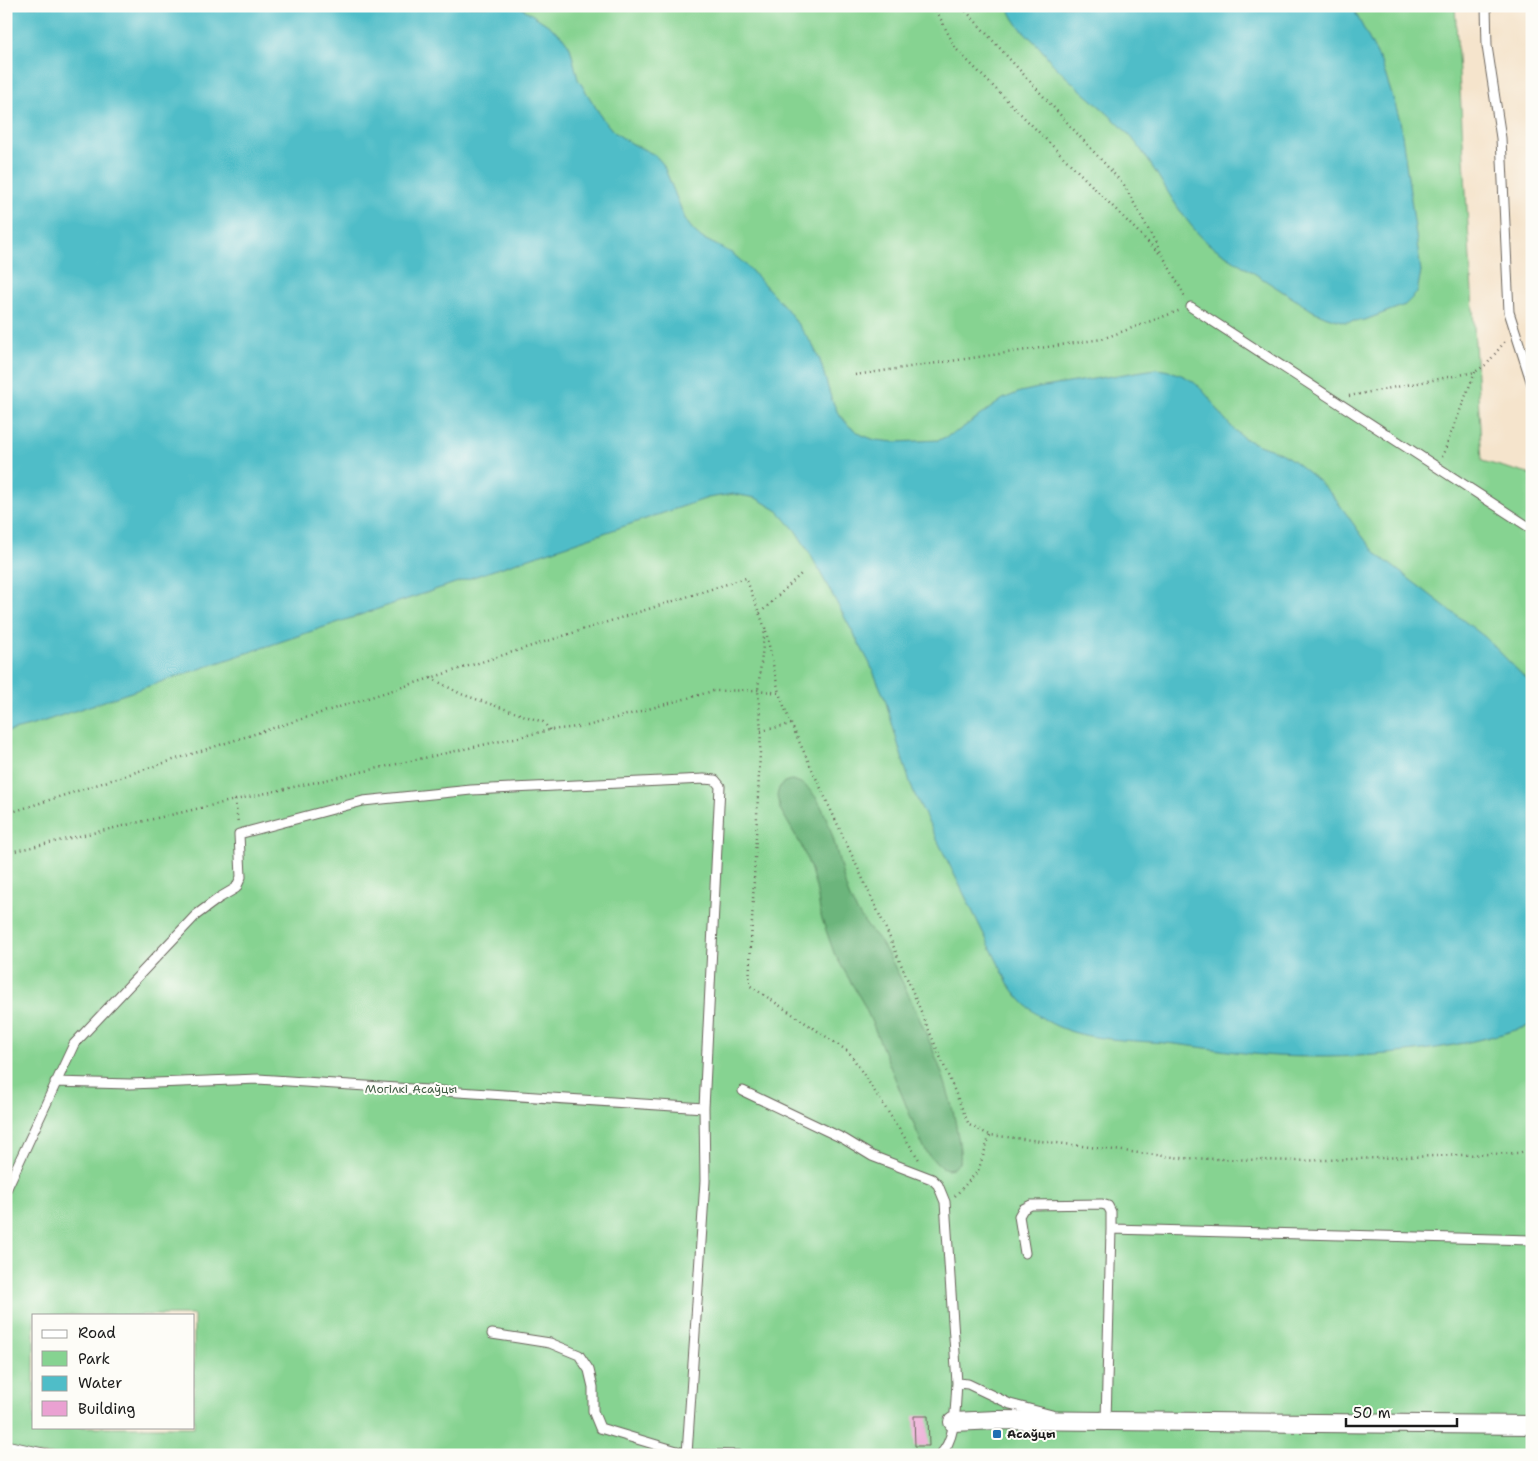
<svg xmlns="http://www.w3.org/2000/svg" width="1538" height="1461" font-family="'Shantell Sans',sans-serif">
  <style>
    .green { fill: #86d391; stroke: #517856; fill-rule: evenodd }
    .forest { fill: #6cb57b; stroke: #44684c }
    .water { fill: #4fbdc8; stroke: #366c72 }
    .building { fill: #eaa1d2 }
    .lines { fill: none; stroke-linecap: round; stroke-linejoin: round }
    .lane-casing { stroke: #68625a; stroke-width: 11 }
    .street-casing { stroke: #68625a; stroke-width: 20 }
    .path { stroke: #68625a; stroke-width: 2.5; stroke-dasharray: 1 4; stroke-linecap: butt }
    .lane { stroke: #fff; stroke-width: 9 }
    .street { stroke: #fff; stroke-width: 18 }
    .poi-dot { fill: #1f6fb2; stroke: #fdfcf7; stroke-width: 2 }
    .labels { text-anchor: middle; stroke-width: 4; stroke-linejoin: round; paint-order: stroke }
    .park-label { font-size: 12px; fill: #415c45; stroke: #fdfcf7 }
    .poi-label { font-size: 12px; font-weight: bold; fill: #1c1c1c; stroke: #fdfcf7; text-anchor: start }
  </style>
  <rect width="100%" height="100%" fill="#fdfcf7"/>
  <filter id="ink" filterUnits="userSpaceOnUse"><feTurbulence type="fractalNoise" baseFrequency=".02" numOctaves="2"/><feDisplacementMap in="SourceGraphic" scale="10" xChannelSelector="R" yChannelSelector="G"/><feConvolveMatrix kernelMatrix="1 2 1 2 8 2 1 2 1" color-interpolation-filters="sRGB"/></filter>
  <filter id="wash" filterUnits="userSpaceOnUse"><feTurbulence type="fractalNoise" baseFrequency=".0096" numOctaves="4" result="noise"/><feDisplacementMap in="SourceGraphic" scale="20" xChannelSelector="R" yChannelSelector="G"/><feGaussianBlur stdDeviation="1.12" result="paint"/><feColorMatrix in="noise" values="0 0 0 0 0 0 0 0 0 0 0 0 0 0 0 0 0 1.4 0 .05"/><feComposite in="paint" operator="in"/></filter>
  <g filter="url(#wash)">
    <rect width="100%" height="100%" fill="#f5e4cc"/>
    <!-- green -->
    <path class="green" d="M 6,6 L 1455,6 L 1482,461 L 1532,475 L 1532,1455 L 6,1455 ZM 34,1315 L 194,1315 L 194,1427 L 34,1427 Z"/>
    <!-- forest -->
    <path class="forest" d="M 791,780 C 830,785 837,866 849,896 C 854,908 863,921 871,931 C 875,936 880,940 883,946 C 894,963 902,982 911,1000 C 930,1042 950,1085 957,1132 C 959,1142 961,1151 960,1162 L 953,1168 L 947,1169 L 942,1167 L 929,1156 L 922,1144 L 873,1025 L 863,1003 L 834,953 L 821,916 L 816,887 L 810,867 L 801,845 L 780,809 L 777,796 L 779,788 L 784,782 Z"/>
    <!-- water -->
    <path class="water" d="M 6,6 L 519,6 L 548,25 L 562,36 L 570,47 L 578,79 L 603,119 L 613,131 L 627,141 L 655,155 L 663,164 L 686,221 L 694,231 L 702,238 L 732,253 L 747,266 L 786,308 L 812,344 L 820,360 L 831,398 L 838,413 L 849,426 L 862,435 L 875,440 L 895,442 L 939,440 L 958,431 L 1003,399 L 1020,392 L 1038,388 L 1155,369 C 1206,373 1207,405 1239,434 C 1248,442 1259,445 1270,449 C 1280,452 1292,459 1300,466 C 1313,476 1326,487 1336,500 C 1351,519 1361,537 1378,555 L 1485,637 L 1532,685 L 1532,1025 C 1450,1052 1363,1060 1277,1056 C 1242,1054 1209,1048 1175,1044 C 1108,1037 1050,1046 1008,983 L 913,791 L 903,761 L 885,699 L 869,662 L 809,552 L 795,530 L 778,511 L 756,498 L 733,494 L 708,498 L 30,726 L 6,732 Z
      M 1008,6 L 1352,6 L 1382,64 L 1400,120 L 1421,271 L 1417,293 L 1405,305 L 1365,320 L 1345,322 L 1327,317 L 1313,311 L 1210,245 C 1176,216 1160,172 1132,138 C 1109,112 1081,92 1057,68 C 1050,62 1046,54 1040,48 C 1026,32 1015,27 1008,6 Z"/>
    <g id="blocks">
      <!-- building -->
      <path class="building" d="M 914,1416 L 928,1416 L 929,1446 L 915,1446 Z"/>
    </g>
  </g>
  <g filter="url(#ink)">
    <use href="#blocks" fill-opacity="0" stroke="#68625a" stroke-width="1"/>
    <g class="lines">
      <defs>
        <path id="lane" d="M 1486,6 L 1487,46 L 1501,138 L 1509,312 L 1532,384
          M 1191,307 L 1532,529
          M 55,1082 L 130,1084 L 258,1079 L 704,1108
          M 743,1091 L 844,1139 L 872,1156 L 932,1179 L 938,1185 L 945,1202 L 957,1383
          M 6,1190 L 74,1044 L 196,915 L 219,898 L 236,888 L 241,877 L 239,834 L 363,801 L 471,790 L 704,779 L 715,780 L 720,786 L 704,1108 L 705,1181 L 687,1454 L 738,1455
          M 1025,1253 L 1019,1216 L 1023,1209 L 1031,1205 L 1102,1204 L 1108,1206 L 1111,1212 L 1111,1229
          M 492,1334 L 550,1343 L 579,1355 L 589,1370 L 593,1387 L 593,1411 L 600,1428 L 687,1454
          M 1106,1421 L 1111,1229 L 1532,1240
          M 6,1445 L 52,1455
          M 940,1455 C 957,1438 955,1405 957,1383 L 968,1384 L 1010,1404 L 1052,1415"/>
        <path id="street" d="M 953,1422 L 997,1420 L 1532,1425"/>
      </defs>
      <!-- lane casing -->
      <use href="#lane" class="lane-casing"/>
      <!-- street casing -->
      <use href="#street" class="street-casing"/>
      <!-- path -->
      <path class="path" d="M 934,6 L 956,49 L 1161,255
        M 965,6 L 966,11 L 1124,185 L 1186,298
        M 855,375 L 1102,339 L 1181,310
        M 1349,396 L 1475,372 L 1487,364 L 1506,340
        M 1442,457 L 1475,372
        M 760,613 L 802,573
        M 766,631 L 779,693
        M 431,678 L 461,694 L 543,722 L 550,730
        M 761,731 L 791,724
        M 235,800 L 238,823
        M 6,814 L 229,742 L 746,578 L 765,628 L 758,690 L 761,731 L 749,985 L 849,1052 L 920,1161
        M 6,853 L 235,800 L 550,730 L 587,726 L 713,691 L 758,690 L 779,693 L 791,724 L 887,931 L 969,1125 L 990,1135 L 1181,1158 L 1297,1161 L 1518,1153 L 1532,1149
        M 955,1196 L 978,1171 L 990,1135"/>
      <!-- lane -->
      <use href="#lane" class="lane"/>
      <!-- street -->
      <use href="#street" class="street"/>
    </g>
  </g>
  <!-- markers -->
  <rect class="poi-dot" x="992" y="1429" width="10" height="10" rx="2.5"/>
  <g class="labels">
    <!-- park labels -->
    <g class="park-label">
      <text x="411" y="1093">Могілкі Асаўцы</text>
    </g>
    <!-- poi labels -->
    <g class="poi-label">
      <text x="1007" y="1438">Асаўцы</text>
    </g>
  </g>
  <!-- margin -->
  <rect width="1538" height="1461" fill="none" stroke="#fdfcf7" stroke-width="25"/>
  <!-- legend -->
  <rect x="32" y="1314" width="162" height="115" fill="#fdfcf7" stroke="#a3a29f"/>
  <rect x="42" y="1330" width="25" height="8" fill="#ffffff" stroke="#a3a29f"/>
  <text x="78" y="1338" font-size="15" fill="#1c1c1c">Road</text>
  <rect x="42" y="1351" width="25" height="15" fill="#86d391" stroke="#a3a29f"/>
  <text x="78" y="1364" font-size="15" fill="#1c1c1c">Park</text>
  <rect x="42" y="1376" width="25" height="15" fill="#4fbdc8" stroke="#a3a29f"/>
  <text x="78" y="1388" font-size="15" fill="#1c1c1c">Water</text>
  <rect x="42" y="1401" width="25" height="15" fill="#eaa1d2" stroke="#a3a29f"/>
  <text x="78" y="1414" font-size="15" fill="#1c1c1c">Building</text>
  <!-- scale -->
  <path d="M1346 1418v8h111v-8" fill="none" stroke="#1c1c1c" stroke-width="2.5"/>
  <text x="1353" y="1418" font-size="15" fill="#1c1c1c" stroke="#fdfcf7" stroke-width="4" paint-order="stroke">50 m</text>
</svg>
